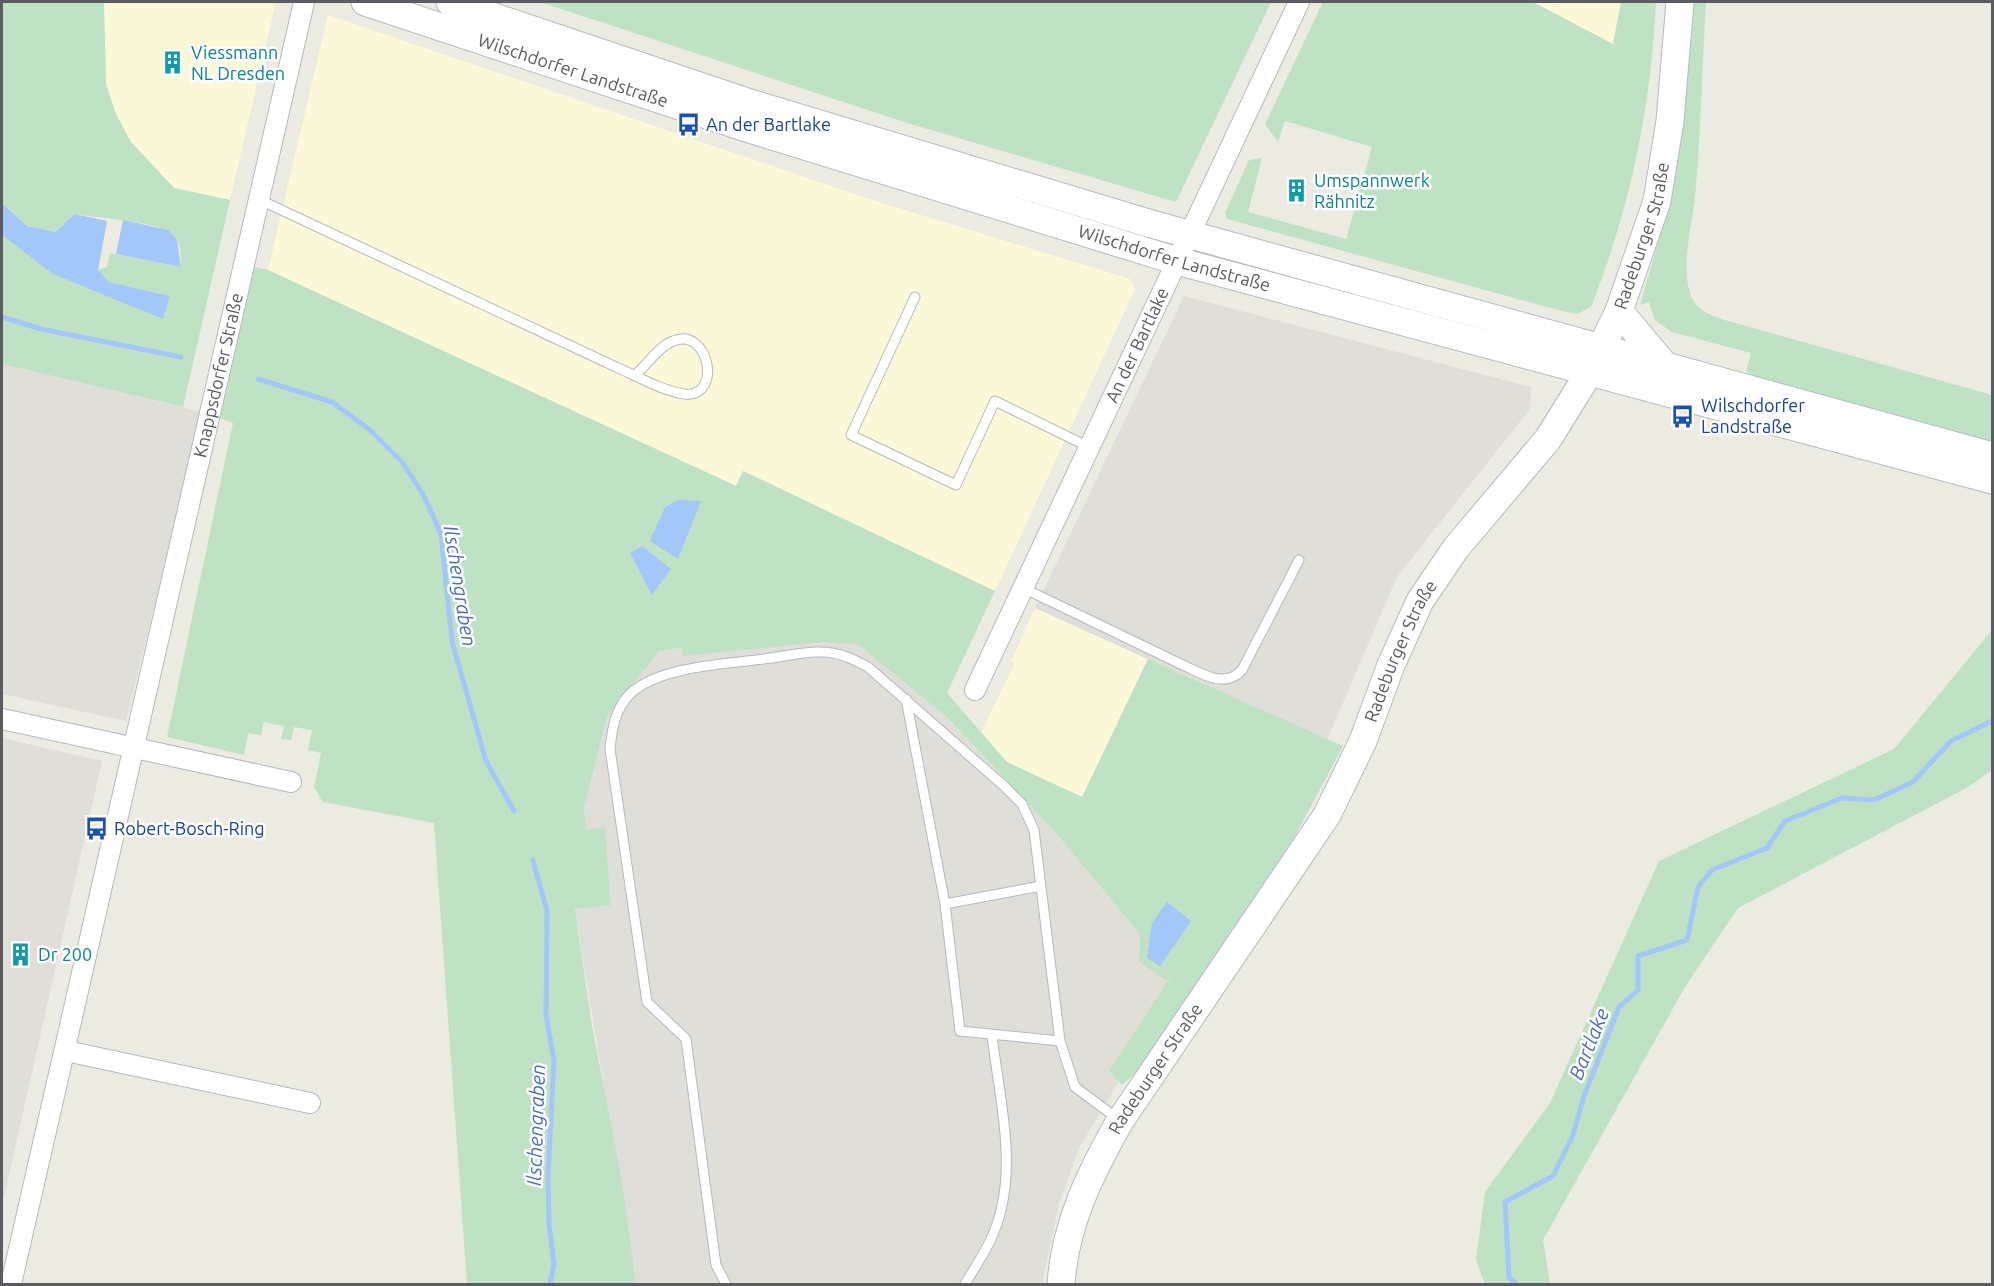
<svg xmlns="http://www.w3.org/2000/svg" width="1994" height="1286" font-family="Ubuntu,sans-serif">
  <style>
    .commercial { fill: #fbf8d7 }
    .industrial { fill: #dfded9 }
    .green { fill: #bfe2c4 }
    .water { fill: #a4c7f9 }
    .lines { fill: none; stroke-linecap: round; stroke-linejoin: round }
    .stream { stroke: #a4c7f9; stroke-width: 5 }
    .lane-casing { stroke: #b7b8bd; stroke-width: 11 }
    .street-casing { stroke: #b7b8bd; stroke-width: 22 }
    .secondary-casing { stroke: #b7b9bf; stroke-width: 29 }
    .lane { stroke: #fff; stroke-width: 9 }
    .street { stroke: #fff; stroke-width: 20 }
    .secondary { stroke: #fff; stroke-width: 27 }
    .labels { text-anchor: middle; stroke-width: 5; stroke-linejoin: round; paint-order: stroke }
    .culture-label { font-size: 18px; fill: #0d838f; stroke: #fff; text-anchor: start }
    .street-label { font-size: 18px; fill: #5a5c61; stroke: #fff }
    .transit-label { font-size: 18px; fill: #164399; stroke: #fff; text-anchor: start }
    .water-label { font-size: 20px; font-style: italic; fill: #496fba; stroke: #fff }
  </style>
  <rect width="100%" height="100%" fill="#ecebe1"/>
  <!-- commercial -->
  <path class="commercial" d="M 104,2 L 272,2 L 275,6 L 230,200 L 174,188 L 131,142 L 116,114 L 106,84 Z
    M 1533,2 L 1621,2 L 1613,44 Z
    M 328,15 L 869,199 L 1130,279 L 1135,289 L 995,591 L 744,471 L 737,486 L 268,270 Z
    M 1035,608 L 1148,659 L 1082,797 L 1007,762 L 981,733 L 1015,663 L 1011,661 Z"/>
  <!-- industrial -->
  <path class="industrial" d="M 1184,296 L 1531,387 L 1530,409 L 1397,577 L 1327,740 L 1035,608 Z
    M 2,364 L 202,412 L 126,721 L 2,694 Z
    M 863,627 L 1056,833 L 1140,934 L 1139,962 L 1176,987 L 1079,1148 L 1059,1204 L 1042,1284 L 636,1284 L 575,909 L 611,904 L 605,828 L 586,830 L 584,808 L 607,717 L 659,651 Z
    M 2,738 L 102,761 L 2,1206 Z"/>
  <!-- green -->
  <path class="green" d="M 2,2 L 104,2 L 106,84 L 116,114 L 131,142 L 174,188 L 230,200 L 183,407 L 2,364 L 2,235 L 163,318 L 170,296 L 109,282 L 98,270 L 107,267 L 110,253 L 181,267 C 181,259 181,246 177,239 C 168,221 94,218 74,214 L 56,232 L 27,226 L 2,203 Z
    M 540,2 L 1271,2 L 1176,202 L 907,123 Z
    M 1323,2 L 1533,2 L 1613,44 L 1621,2 L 1656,2 C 1651,107 1630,209 1591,307 L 1577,314 L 1558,310 L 1227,219 L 1225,213 L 1249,160 L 1262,158 L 1248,212 L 1346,239 L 1372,147 L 1285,121 L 1278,142 L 1265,124 Z
    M 1689,2 L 1706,2 C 1702,67 1701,132 1695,197 C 1692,226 1681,264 1690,293 C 1696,312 1711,315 1728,321 L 1992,395 L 1992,446 L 1801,394 L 1746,372 L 1751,353 L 1672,332 L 1655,320 L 1649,302 L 1640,305 L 1666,216 L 1674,180 Z
    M 236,263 L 268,270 L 736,486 L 743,471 L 995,591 L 947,693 L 1007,762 L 1082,797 L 1148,659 L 1343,746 L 1294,838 L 1138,1071 L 1122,1085 L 1109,1071 L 1173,973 L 1167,981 L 1139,962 L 1140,934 L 1056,833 L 947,717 L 858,644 L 821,642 L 683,656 L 682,648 L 659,651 L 607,717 L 584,808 L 586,830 L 605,827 L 611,905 L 575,909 L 592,1026 L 622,1182 L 636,1284 L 467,1284 L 434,823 L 323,802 L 314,787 L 321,753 L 308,750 L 312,730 L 294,727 L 291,740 L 281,739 L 284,726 L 264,722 L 261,735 L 248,733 L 244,755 L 167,737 L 233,423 L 202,412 Z
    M 1992,630 L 1992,770 L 1970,786 L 1738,908 L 1685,987 L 1543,1240 L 1550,1284 L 1485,1284 L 1476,1260 L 1485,1192 L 1550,1103 L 1659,861 L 1894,749 Z"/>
  <!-- water -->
  <path class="water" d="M 2,203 L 27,226 L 56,232 L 74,214 L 107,221 L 98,270 L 109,282 L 170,296 L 163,319 L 53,274 L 2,235 Z
    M 123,220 L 168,230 L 177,239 L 181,267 L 116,254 Z
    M 678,500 L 701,501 L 678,559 L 650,541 L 665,507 Z
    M 642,546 L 671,569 L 652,595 L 630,553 Z
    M 1167,902 L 1191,921 L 1160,966 L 1147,958 L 1152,923 Z"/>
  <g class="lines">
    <!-- stream -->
    <path class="stream" d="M 2,317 L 41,329 L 181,357
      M 258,379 L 332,402 L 370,430 L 402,462 L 423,494 L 441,534 L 452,641 L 486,761 L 514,811
      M 533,860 L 547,911 L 546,1015 L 554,1061 L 548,1175 L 549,1224 L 554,1264 L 550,1284
      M 1516,1284 L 1509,1277 L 1505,1202 L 1553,1176 L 1573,1135 L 1584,1096 L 1619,1007 L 1638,990 L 1638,956 L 1687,940 L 1698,887 L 1712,870 L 1767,848 L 1785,821 L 1842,798 L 1874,800 L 1913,782 L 1951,741 L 1992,721"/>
    <defs>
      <path id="lane" d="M 258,199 L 616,367 C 637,376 662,391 685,394 C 723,398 709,326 673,341 C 659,346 646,366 635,375
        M 915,297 L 851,435 L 956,485 L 995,401 L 1089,447
        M 1023,588 L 1187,667 C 1204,675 1226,688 1242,670 L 1299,560
        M 906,699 L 945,904 L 960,1031 L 1060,1041
        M 945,904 L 1041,886
        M 726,1284 L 716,1265 L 686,1039 L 647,1002 L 610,749 C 612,729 615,709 630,694 C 660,665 732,664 771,658 C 787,656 805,651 821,652 C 839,652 853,659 868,667 L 1003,785 L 1022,804 L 1034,830 L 1060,1041 L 1075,1087 L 1118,1119
        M 965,1284 C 973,1270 983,1256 990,1241 C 1021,1177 1000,1103 992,1036"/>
      <g id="street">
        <path id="s1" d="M 975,690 L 1299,2"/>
        <path d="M 2,719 L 291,782"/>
        <path d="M 66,1051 L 310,1103"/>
        <path id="s2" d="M 11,1284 L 304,2"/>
      </g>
      <g id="secondary">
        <path id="s3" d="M 365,2 L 743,127 L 1177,261 L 1992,480"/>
        <path d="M 450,2 L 750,103 L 1148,223 L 1992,456"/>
        <path d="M 1619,311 L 1666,367"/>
        <path id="s4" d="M 1061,1284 C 1065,1224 1091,1172 1120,1121 L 1327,815 L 1363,741 L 1391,665 L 1420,601 L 1456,548 L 1548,439 L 1589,373 L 1619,311 L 1657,201 L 1670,121 L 1680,2"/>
      </g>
    </defs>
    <!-- lane casing -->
    <use href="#lane" class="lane-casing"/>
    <!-- street casing -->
    <use href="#street" class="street-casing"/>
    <!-- secondary casing -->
    <use href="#secondary" class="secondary-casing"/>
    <!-- lane -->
    <use href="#lane" class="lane"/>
    <!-- street -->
    <use href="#street" class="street"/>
    <!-- secondary -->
    <use href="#secondary" class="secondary"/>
  </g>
  <!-- icons -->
  <defs>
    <symbol id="building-bare" viewBox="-9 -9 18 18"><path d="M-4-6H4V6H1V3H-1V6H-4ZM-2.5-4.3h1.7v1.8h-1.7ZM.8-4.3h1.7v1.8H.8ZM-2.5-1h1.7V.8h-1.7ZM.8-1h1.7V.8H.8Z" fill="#0f9aa8" stroke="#fff" stroke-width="2.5" paint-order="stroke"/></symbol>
    <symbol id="bus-bare" viewBox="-9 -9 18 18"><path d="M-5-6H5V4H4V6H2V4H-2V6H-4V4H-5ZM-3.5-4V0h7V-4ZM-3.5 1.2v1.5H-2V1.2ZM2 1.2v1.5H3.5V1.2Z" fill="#1a4fb4" stroke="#fff" stroke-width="2.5" paint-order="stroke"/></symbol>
  </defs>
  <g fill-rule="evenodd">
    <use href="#building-bare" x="156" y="46" width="33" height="33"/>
    <use href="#bus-bare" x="672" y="108" width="33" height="33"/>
    <use href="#building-bare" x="1280" y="174" width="33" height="33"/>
    <use href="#bus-bare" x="1666" y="400" width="33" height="33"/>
    <use href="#bus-bare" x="80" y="812" width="33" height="33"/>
    <use href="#building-bare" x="4" y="938" width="33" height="33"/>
  </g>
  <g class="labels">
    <!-- culture labels -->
    <g class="culture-label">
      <text x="191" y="59">Viessmann<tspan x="191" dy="21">NL Dresden</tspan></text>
      <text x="1314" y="187">Umspannwerk<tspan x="1314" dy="21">Rähnitz</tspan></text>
      <text x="38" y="961">Dr 200</text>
    </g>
    <!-- street labels -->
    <g class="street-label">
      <text dy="6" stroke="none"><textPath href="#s3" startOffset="219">Wilschdorfer Landstraße</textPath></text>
      <text dy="6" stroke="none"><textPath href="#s4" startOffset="1210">Radeburger Straße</textPath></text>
      <text dy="6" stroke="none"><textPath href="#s3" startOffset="849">Wilschdorfer Landstraße</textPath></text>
      <text dy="6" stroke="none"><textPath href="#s1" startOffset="381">An der Bartlake</textPath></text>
      <text dy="6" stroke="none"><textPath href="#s2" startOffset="932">Knappsdorfer Straße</textPath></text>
      <text dy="6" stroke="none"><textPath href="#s4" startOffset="724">Radeburger Straße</textPath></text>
      <text dy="6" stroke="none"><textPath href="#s4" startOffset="238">Radeburger Straße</textPath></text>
    </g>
    <!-- transit labels -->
    <g class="transit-label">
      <text x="706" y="131">An der Bartlake</text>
      <text x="1701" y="412">Wilschdorfer<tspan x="1701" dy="21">Landstraße</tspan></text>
      <text x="114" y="835">Robert-Bosch-Ring</text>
    </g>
    <!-- water labels -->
    <g class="water-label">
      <text transform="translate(460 586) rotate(81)" y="7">Ilschengraben</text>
      <text transform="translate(1589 1044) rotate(-68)" y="7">Bartlake</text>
      <text transform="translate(536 1125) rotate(-88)" y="7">Ilschengraben</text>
    </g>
  </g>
  <!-- border -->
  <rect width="1994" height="1286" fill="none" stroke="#5a5c61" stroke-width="6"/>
</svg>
